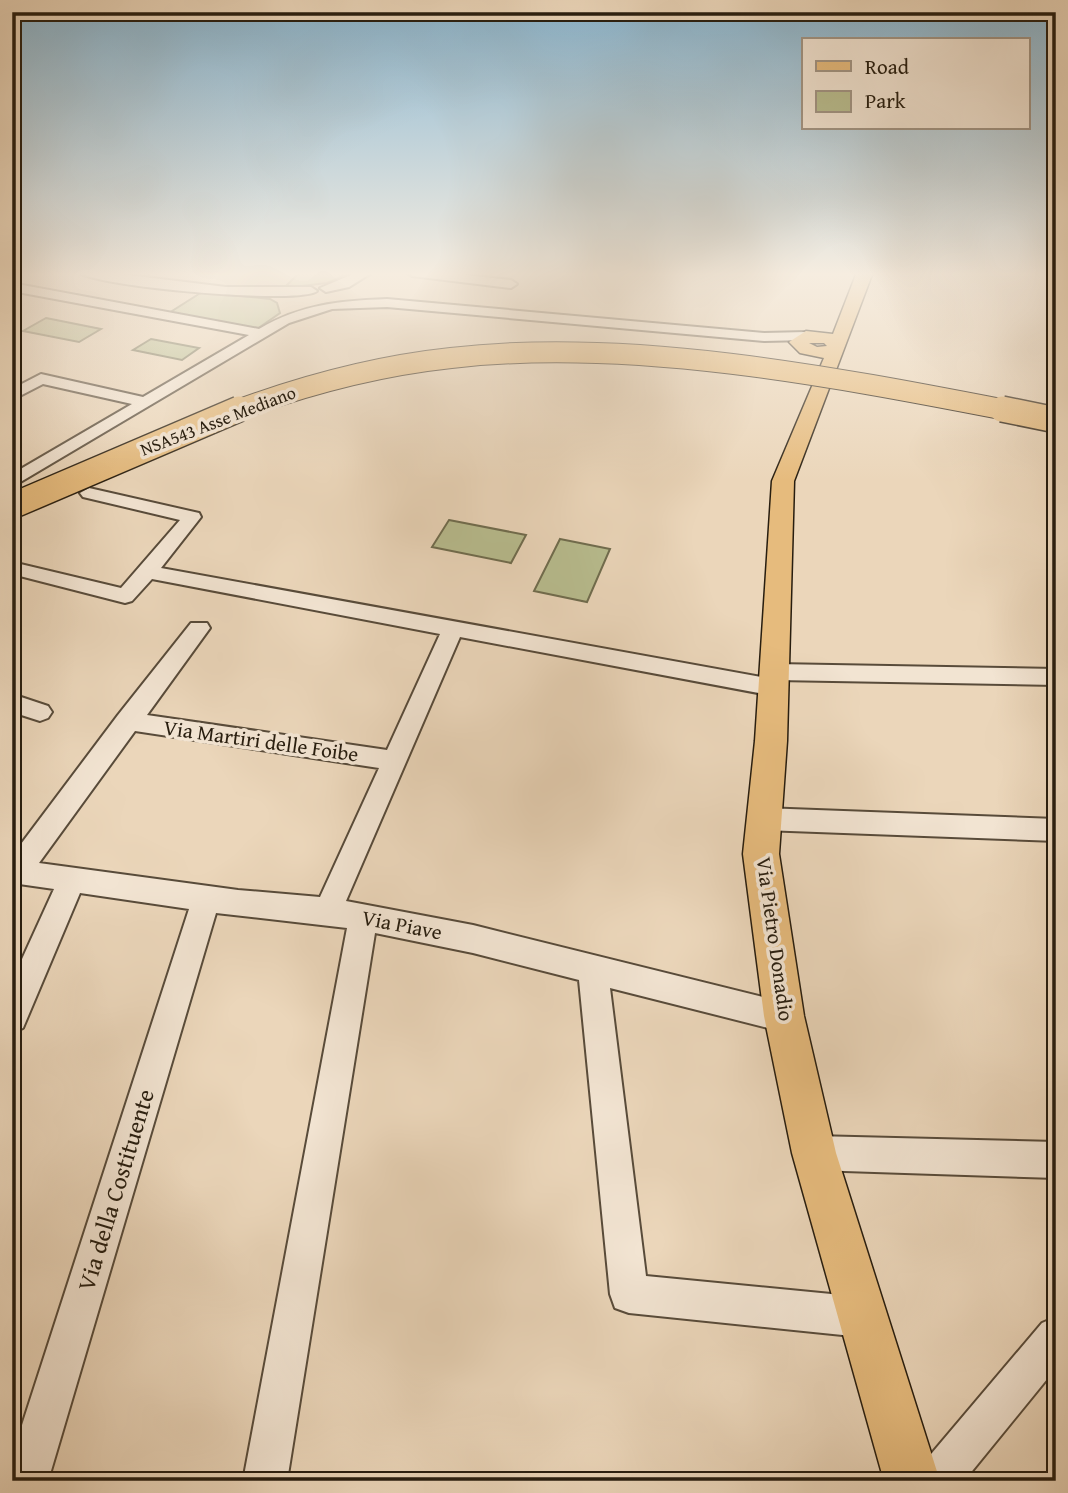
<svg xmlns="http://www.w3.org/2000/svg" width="1068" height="1493" font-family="'Gentium Book Plus',serif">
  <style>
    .green { fill: #b8bd8f; stroke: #706d4f; stroke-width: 2 }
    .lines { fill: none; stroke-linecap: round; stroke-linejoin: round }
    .minor-casing { stroke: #584b3a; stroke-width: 4 }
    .major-casing { stroke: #271d0f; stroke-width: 3 }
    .minor { fill: #f2e4d2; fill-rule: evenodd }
    .major { fill: #e6bb7d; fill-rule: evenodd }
    .highway-bridge-far1-casing { stroke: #271d0f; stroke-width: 22; stroke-linecap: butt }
    .highway-bridge-casing { stroke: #271d0f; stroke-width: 28; stroke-linecap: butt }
    .highway-bridge-far1 { stroke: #e6bb7d; stroke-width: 20 }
    .highway-bridge { stroke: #e6bb7d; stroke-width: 25 }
    .labels { text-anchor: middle; stroke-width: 7; stroke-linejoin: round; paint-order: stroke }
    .far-street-label { font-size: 18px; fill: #271d0f; stroke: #f2e4d2 }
    .street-label { font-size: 21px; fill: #271d0f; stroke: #f2e4d2 }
    .near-street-label { font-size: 24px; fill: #271d0f; stroke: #f2e4d2 }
  </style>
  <rect width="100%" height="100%" fill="#ebd6ba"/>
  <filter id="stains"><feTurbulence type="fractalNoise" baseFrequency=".00286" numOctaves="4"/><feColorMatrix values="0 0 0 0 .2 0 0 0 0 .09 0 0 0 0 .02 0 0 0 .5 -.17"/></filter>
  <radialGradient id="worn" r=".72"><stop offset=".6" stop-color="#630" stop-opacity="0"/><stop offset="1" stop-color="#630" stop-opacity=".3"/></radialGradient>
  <!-- green -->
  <path class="green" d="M 300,272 L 353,272 L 327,283 L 284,288 Z
    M 202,292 L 270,299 L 277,303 L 280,313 L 257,329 L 169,313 Z
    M 46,318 L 101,329 L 79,342 L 23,331 Z
    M 151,339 L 199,348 L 182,360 L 133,350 Z
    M 449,520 L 526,535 L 511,563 L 432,547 Z
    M 560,539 L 610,549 L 587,602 L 534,591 Z"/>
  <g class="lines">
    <defs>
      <path id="minor" d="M 78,272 L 104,272 L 226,287 L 311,287 L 317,291 C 301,305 96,287 78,272 Z
        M 358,272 L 373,272 L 349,287 L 326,292 L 320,288 Z
        M 406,272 L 440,272 L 511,280 L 517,284 L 511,288 L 412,276 Z
        M 12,283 L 259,329 C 302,304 339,301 387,299 L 764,333 L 806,332 L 813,336 L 806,340 L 764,341 L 387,307 L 332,309 L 289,323 L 12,487 L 12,474 L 132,404 L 43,384 L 12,400 L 12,389 L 41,374 L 143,397 L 249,335 L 12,291 Z
        M 89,488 L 199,513 L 201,517 L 161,568 L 772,679 L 764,672 L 767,666 L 775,664 L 1056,669 L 1056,685 L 776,680 L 782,682 L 786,688 L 782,694 L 774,696 L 460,637 L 346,901 L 473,925 L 795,1005 L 800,1016 L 795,1027 L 784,1032 L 610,988 L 646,1276 L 862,1297 L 876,1303 L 882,1317 L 876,1331 L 862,1337 L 629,1313 L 615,1308 L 610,1294 L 579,980 L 473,953 L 375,933 L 287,1481 L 243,1481 L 347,928 L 216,913 L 48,1481 L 12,1481 L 12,1456 L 189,909 L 80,893 L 23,1028 L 12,1033 L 12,981 L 54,889 L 12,883 L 12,856 L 118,715 L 191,623 L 207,623 L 210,628 L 147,715 L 387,750 L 440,634 L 152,579 L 132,601 L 125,603 L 12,574 L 12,562 L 121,588 L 180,520 L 83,497 L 80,493 ZM 135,731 L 379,768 L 320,897 L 238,890 L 39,863 Z
        M 12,694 L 48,706 L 52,712 L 48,718 L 40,721 L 12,712 Z
        M 763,808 L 1056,819 L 1056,841 L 763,830 L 754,827 L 750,819 L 754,811 Z
        M 814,1136 L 1056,1142 L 1056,1178 L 814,1170 L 802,1165 L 797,1153 L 802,1141 Z
        M 1056,1317 L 1056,1368 L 964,1481 L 914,1481 L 921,1466 L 1042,1323 Z"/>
      <path id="major" d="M 857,272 L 873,272 L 794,481 L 787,741 L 779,854 L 804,1016 L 836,1153 L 940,1481 L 884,1481 L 792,1153 L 764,1016 L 743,854 L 755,741 L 772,481 L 824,358 L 800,353 L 789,342 L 806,331 L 833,334 ZM 809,343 L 824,343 L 827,346 L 817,347 Z"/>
    </defs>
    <!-- minor casing -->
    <use href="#minor" class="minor-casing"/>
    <!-- major casing -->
    <use href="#major" class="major-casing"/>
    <!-- minor -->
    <use href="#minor" class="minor"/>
    <!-- major -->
    <use href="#major" class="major"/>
    <defs>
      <path id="highway-bridge-far1" d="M 235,411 C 305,385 376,366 451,358 C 630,337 835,377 1011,411"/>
      <path id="highway-bridge" d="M 1002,409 L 1056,420
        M 12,506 L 239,409"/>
    </defs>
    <!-- highway-bridge-far1 casing -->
    <use href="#highway-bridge-far1" class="highway-bridge-far1-casing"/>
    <!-- highway-bridge casing -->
    <use href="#highway-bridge" class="highway-bridge-casing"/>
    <!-- highway-bridge-far1 -->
    <use href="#highway-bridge-far1" class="highway-bridge-far1"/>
    <!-- highway-bridge -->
    <use href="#highway-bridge" class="highway-bridge"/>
  </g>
  <!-- sky -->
  <linearGradient id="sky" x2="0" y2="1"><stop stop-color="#88b6d2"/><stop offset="0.57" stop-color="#f6ede0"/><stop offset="1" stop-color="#f6ede0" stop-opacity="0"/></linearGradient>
  <rect width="1068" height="481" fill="url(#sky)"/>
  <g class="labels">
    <!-- far-street labels -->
    <g class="far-street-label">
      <text transform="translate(218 421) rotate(-21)" y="6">NSA543 Asse Mediano</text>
    </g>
    <!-- street labels -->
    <g class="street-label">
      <text transform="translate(261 741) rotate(8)" y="7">Via Martiri delle Foibe</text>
      <text transform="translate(402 925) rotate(11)" y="7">Via Piave</text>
      <text transform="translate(775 939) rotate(82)" y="7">Via Pietro Donadio</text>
    </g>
    <!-- near-street labels -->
    <g class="near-street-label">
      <text transform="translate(116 1190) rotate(-73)" y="8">Via della Costituente</text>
    </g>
  </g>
  <!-- margin -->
  <rect width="1068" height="1493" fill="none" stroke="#ebd6ba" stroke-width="42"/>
  <rect x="14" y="14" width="1040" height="1465" fill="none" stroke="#271d0f" stroke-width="3.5"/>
  <rect x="21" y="21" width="1026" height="1451" fill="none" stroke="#271d0f" stroke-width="2"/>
  <!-- legend -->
  <rect x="802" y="38" width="228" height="91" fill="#f2e4d2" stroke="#a19484" stroke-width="2"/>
  <rect x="816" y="61" width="35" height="10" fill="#e6bb7d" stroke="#a19484" stroke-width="2"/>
  <text x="865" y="74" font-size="21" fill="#271d0f">Road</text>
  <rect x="816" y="91" width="35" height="21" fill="#b8bd8f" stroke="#a19484" stroke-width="2"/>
  <text x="865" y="108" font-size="21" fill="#271d0f">Park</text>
  <rect width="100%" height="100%" filter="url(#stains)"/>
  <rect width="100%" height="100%" fill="url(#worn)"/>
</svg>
